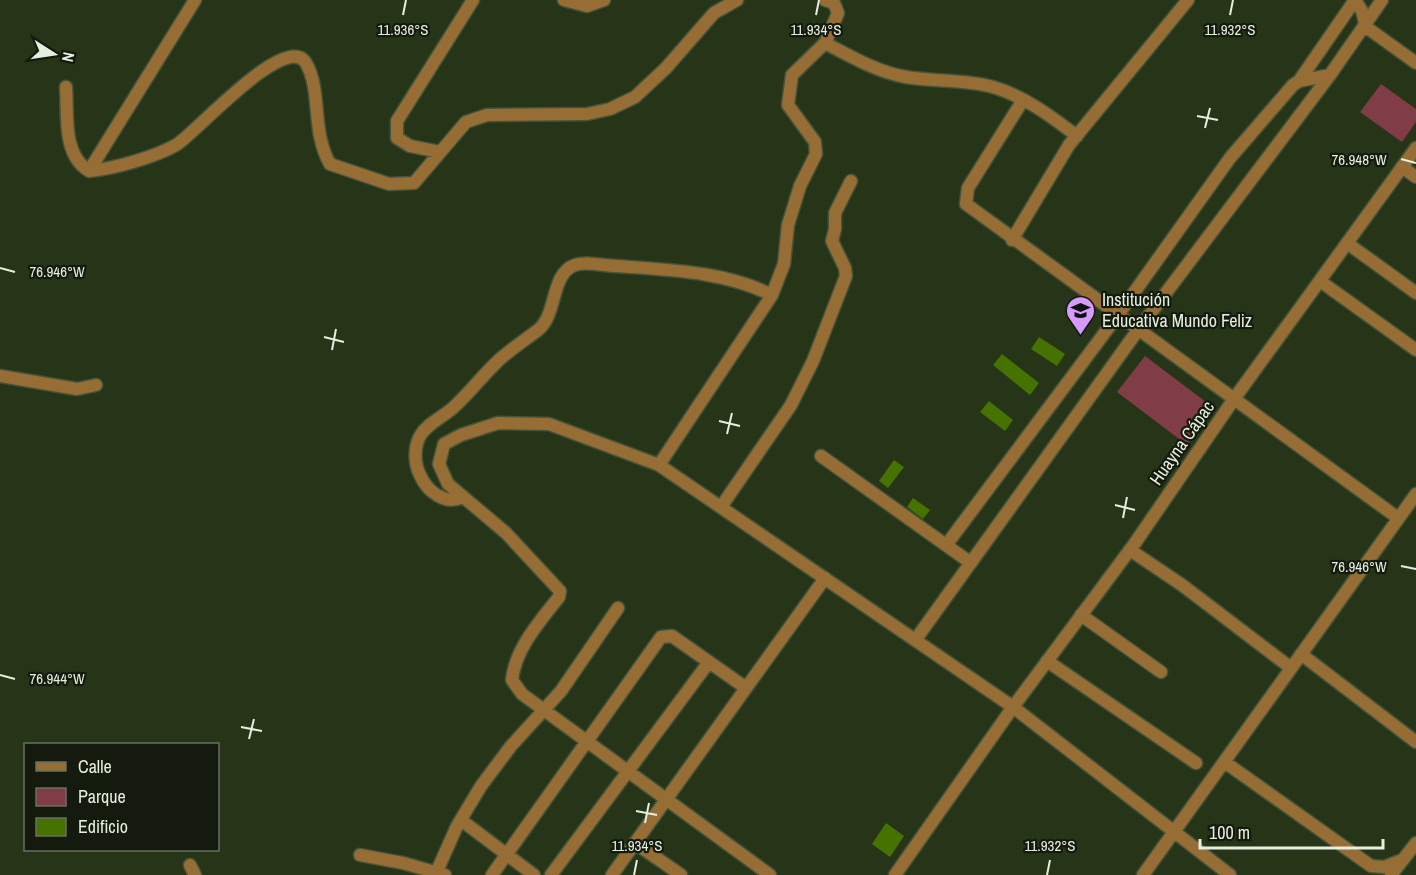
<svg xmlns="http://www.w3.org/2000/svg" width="1416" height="875" font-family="'Archivo Narrow',sans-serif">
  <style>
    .green { fill: #803c47 }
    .building { fill: #467300 }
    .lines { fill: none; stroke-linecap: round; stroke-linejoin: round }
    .minor-casing { stroke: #455338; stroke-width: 15 }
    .tertiary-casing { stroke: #455338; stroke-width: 15 }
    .minor { stroke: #976d36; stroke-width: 12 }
    .tertiary { stroke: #976d36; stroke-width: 12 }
    .ticks { fill: none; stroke: #e5efdd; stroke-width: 2 }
    .labels { text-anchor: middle; stroke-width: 4.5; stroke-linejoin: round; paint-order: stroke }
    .poi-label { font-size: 18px; fill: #e5efdd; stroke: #141a0e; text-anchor: start }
    .street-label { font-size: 18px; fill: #e5efdd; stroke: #141a0e }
    .ticks-label { font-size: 15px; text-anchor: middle; fill: #e5efdd; stroke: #141a0e; stroke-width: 4.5; stroke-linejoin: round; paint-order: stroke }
  </style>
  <rect width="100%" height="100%" fill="#263518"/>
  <!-- green -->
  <path class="green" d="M 1381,84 L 1416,109 L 1416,122 L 1402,142 L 1360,112 Z
    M 1145,356 L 1214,408 L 1187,445 L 1117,392 Z"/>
  <!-- building -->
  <path class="building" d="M 1039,337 L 1065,354 L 1057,366 L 1031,349 Z
    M 1002,354 L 1039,383 L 1030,395 L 993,365 Z
    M 989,401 L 1013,420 L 1005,431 L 980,412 Z
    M 894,460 L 904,467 L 888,488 L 879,481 Z
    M 913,498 L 930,510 L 923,519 L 907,507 Z
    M 886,823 L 904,836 L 890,857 L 872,844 Z"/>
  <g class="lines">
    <defs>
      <path id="minor" d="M 564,0 L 587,6 L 604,0
        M 1355,0 L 1362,11 L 1366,27 L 1416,63
        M 825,43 C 850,56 877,72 906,77 C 935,82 965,79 993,87 C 1024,96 1052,117 1077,136
        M 1299,81 L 1355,0
        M 66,87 C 68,115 62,154 89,171 C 113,169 155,157 176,145 C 194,135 286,30 306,63 C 322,91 311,131 330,164 L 389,184 L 414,183 L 466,122 L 487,115 L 587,114 L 610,109 L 635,97 L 666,68 L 714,13 L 737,0
        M 1023,100 L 968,188 L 966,204 L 1398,518
        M 440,152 L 410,146 L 397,138 L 397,121 L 473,0
        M 1402,167 L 1416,177
        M 89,171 L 195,0
        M 1012,240 L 1069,145 L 1188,0
        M 1347,243 L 1416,293
        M 1320,281 L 1416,350
        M 0,376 L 77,389 L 96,385
        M 821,456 L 971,563
        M 659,465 L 772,295 L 784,264 L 788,225 L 800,186 L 816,154 L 815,142 L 788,105 L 792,75 L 825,43 L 838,13 L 834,3 L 825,0
        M 463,497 C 445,506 427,491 420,475 C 414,463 414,447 420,436 C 428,422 444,417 455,406 C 470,392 483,375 499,360 C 511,349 525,340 538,330 C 558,314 550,274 575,265 C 586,261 604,266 616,266 C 668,270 724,271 772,295
        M 721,507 L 791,405 L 813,361 L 846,276 L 845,268 L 832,241 L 835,229 L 835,213 L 851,181
        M 947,544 L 1118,315 L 1230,158 L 1293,85 L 1299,81 L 1330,75
        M 1130,550 L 1182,585 L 1291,668
        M 1081,615 L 1161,672
        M 916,639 L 1138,330 L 1330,75 L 1382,0
        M 1301,654 L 1416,742
        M 1047,661 L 1196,763
        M 1226,763 L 1371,866 L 1384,867 L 1402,860
        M 461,820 L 534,875
        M 635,843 L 681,875
        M 360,855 L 403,863 L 445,875
        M 190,865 L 195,875
        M 437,871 L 457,826 L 481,786 L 511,746 L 561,691 L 618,608
        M 492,875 L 661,637 L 672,636 L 746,688
        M 551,875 L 709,662
        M 612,875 L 825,578
        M 770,875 L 522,694 L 512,680 C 515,649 540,621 559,597 L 560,591 L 506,533 L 448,484 L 439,464 L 444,444 L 461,435 L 498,423 L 549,424 L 659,465 L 1013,707 L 1230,875
        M 1143,875 L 1416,494
        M 1391,875 L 1416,843"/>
      <path id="tertiary" d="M 895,875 L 1013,707 L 1135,543 L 1234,399 L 1416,148"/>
    </defs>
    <!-- minor casing -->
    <use href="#minor" class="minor-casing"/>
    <!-- tertiary casing -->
    <use href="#tertiary" class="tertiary-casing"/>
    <!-- minor -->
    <use href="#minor" class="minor"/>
    <!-- tertiary -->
    <use href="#tertiary" class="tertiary"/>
  </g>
  <!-- ticks -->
  <path class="ticks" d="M 403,15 L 406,0M 816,15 L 819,0M 1230,15 L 1233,0M 1197,116 L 1218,120M 1205,128 L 1210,108M 1401,159 L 1416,163M 0,268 L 15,272M 324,337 L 344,342M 332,350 L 336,329M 719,421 L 740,426M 727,434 L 732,413M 1115,505 L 1135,510M 1123,518 L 1127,497M 1401,566 L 1416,569M 0,675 L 15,679M 241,727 L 262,731M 249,739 L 254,719M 636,811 L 657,815M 645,823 L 649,803M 634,875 L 637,860M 1047,875 L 1050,860"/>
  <!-- icons -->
  <defs>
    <symbol id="school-pin" viewBox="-11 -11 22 30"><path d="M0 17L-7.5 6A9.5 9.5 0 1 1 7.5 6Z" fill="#d59bfb" stroke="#141a0e"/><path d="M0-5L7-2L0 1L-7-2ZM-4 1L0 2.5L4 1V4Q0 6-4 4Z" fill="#111"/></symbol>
  </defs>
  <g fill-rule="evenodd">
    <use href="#school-pin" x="1064" y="294" width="33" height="45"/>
  </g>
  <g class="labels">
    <!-- poi labels -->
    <g class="poi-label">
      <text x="1102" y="306">Institución<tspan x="1102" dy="21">Educativa Mundo Feliz</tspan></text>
    </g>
    <!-- street labels -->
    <g class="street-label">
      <text transform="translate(1182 443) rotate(-55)" y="6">Huayna Cápac</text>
    </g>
  </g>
  <g class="ticks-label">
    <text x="403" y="35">11.936°S</text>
    <text x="816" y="35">11.934°S</text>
    <text x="1230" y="35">11.932°S</text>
    <text x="1359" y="165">76.948°W</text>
    <text x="57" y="277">76.946°W</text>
    <text x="1359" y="572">76.946°W</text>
    <text x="57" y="684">76.944°W</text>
    <text x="637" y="851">11.934°S</text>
    <text x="1050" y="851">11.932°S</text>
  </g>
  <!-- legend -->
  <rect x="24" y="743" width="195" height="108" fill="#141a0e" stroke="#686f61" stroke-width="1.5"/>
  <rect x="36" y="762" width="30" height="9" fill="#976d36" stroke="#686f61" stroke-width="1.5"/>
  <text x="78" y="773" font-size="18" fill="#e5efdd">Calle</text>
  <rect x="36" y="788" width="30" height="18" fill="#803c47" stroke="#686f61" stroke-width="1.5"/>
  <text x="78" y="803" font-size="18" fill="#e5efdd">Parque</text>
  <rect x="36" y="818" width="30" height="18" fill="#467300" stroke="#686f61" stroke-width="1.5"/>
  <text x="78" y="833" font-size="18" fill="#e5efdd">Edificio</text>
  <!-- north arrow -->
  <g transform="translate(54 54) rotate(102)" stroke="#141a0e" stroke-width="4.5" paint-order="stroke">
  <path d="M0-4.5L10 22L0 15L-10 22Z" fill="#e5efdd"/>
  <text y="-9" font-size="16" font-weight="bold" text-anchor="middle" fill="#e5efdd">N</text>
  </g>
  <!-- scale -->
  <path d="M1200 839v9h183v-9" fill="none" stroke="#e5efdd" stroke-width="3"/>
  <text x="1209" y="839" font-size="18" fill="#e5efdd" stroke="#141a0e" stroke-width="4.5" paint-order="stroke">100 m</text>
</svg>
